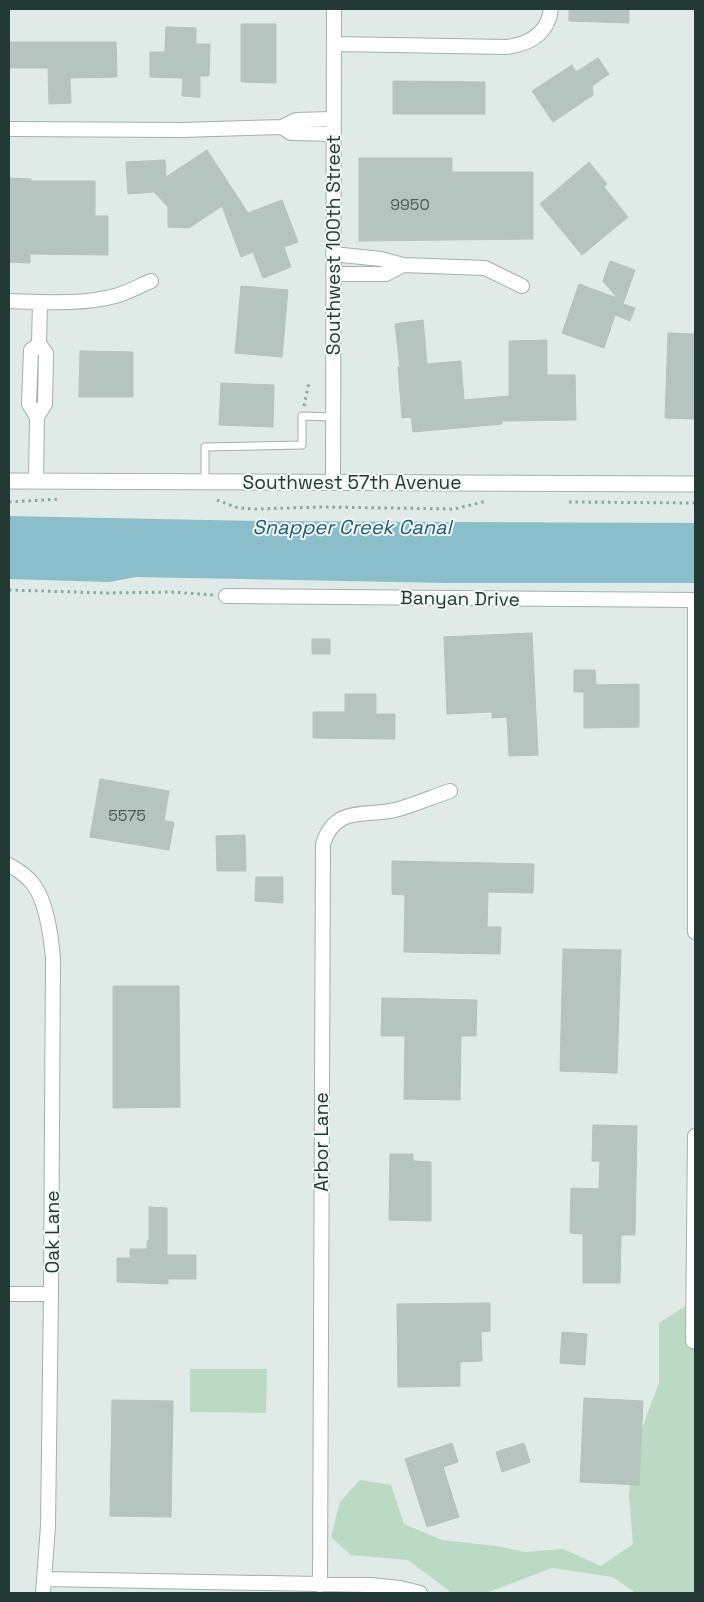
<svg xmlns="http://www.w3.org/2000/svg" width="704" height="1602" font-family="'Space Grotesk',sans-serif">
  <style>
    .green { fill: #badac4 }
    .water { fill: #8bbecb }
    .building { fill: #b6c4bf; stroke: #b3c3bd }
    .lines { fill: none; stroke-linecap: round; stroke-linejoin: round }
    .service-casing { stroke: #a3b1ad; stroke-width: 9 }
    .minor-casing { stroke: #a3b1ad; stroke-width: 16 }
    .secondary-casing { stroke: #a0b5ae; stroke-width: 17 }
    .path { stroke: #83aba0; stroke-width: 3; stroke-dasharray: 2.5 4; stroke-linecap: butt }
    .service { stroke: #fff; stroke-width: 7 }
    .minor { stroke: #fff; stroke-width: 14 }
    .secondary { stroke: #fff; stroke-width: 15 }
    .labels { text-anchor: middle; stroke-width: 4; stroke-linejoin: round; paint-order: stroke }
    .number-label { font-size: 16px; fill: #475c57 }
    .street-label { font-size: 19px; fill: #223934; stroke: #f0f7f4 }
    .water-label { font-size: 20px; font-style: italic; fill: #215f70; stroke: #f0f7f4 }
  </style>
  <rect width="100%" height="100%" fill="#e0eae6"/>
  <!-- green -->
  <path class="green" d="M 695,1300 L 695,1593 L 636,1593 L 613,1577 L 552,1568 L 486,1593 L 452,1593 L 408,1560 L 351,1555 L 331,1537 L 340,1502 L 360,1480 L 391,1485 L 404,1524 L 442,1540 L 496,1546 L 526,1552 L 563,1549 L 601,1566 L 633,1544 L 629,1495 L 632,1455 L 659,1383 L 659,1323 Z
    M 190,1369 L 267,1369 L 266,1413 L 190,1412 Z"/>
  <!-- water -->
  <path class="water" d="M 9,516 L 262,521 L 695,523 L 695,583 L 448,583 L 136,577 L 109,582 L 9,579 Z"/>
  <!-- building -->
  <path class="building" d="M 569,9 L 629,9 L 629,23 L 569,21 Z
    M 241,24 L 276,24 L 276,83 L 241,82 Z
    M 166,27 L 196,28 L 196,44 L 210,44 L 209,76 L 200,76 L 200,97 L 182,96 L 183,78 L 150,77 L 150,52 L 165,52 Z
    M 9,42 L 116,42 L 117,77 L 70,78 L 71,103 L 49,104 L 48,68 L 9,68 Z
    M 598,58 L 609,74 L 592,86 L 593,95 L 553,122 L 532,91 L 572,65 L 576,72 Z
    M 393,81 L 485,82 L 485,114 L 393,114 Z
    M 207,150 L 248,213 L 282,200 L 298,242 L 284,247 L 291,267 L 263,278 L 253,252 L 241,257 L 222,206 L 189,228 L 168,227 L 168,207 L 154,192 L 128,194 L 126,162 L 165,160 L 166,177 Z
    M 359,158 L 452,158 L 452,172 L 533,172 L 533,239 L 359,241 Z
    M 589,162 L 607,184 L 604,187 L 628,217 L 582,255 L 540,204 Z
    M 9,178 L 31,179 L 31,181 L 95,181 L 95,216 L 108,216 L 108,255 L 30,254 L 30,263 L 9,262 Z
    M 610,261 L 635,270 L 623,304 L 635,308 L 630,321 L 615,315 L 604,348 L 562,333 L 579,284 L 617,298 L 603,281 Z
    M 241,286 L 288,290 L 282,357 L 235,353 Z
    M 423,320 L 427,364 L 461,361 L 464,400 L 509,396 L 509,341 L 547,340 L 547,375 L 575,375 L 576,420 L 502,421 L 502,424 L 413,432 L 411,417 L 402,418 L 398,367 L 400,367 L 395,324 Z
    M 668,333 L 695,334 L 695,419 L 665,418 Z
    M 80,351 L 133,352 L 133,397 L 79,397 Z
    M 221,383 L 274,385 L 273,427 L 219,425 Z
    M 532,633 L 538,755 L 509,756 L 507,717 L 492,718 L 492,712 L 447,714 L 444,637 Z
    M 312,639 L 330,639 L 330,654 L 312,654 Z
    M 574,670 L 595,670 L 596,685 L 639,684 L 639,727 L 584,728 L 584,692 L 574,692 Z
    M 345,694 L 376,694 L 376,714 L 395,714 L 395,739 L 313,738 L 313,712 L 345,712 Z
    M 100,779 L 169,791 L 164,821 L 174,822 L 169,850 L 90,837 Z
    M 245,835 L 246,871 L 217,871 L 216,836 Z
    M 392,861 L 534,864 L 533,893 L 488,892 L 487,927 L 501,927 L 500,954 L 404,952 L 405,895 L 392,894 Z
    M 256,877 L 283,877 L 283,903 L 255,901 Z
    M 563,949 L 621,950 L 617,1073 L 560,1071 Z
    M 113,986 L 179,986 L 180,1107 L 113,1108 Z
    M 382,998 L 477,1000 L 476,1036 L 461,1036 L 460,1100 L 404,1099 L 405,1036 L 381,1036 Z
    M 593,1125 L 637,1126 L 635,1235 L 621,1235 L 620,1283 L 583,1283 L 583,1234 L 570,1233 L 571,1188 L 599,1189 L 600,1161 L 592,1161 Z
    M 390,1154 L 413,1154 L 413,1161 L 431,1162 L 431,1221 L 389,1220 Z
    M 149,1207 L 167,1208 L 167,1255 L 196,1255 L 196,1279 L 168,1279 L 168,1284 L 117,1282 L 117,1258 L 130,1258 L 130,1249 L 147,1249 L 147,1241 L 149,1241 Z
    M 490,1303 L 490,1331 L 481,1332 L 482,1361 L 460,1362 L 460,1386 L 398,1387 L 397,1304 Z
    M 562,1332 L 587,1334 L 585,1365 L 560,1363 Z
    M 584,1398 L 643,1401 L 639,1485 L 580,1482 Z
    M 112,1400 L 173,1401 L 171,1517 L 110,1516 Z
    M 452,1443 L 458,1462 L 443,1467 L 459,1517 L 427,1527 L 405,1459 Z
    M 524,1443 L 530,1462 L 502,1472 L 496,1452 Z"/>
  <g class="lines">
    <defs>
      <path id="service" d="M 205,481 L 205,447 L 302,445 L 302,416 L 333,417"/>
      <path id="minor" d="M 334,44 L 507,47 C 529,44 548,34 551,9
        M 282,127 L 291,133 L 333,134
        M 9,129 L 181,130 L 282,127 L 296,120 L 333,119
        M 333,254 L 381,259 L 403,265 L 485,268 L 522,286
        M 333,274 L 386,274 L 403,265
        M 9,301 C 41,302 83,305 115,296 C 127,293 139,286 151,281
        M 37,417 L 29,404 L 31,350 L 39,344
        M 36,481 L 37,417 L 45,404 L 46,353 L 39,344 L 40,302
        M 333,481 L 334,9
        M 226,596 L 695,600
        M 695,600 L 695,932
        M 9,865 C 18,870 27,876 33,884 C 47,902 51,937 53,958 L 51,1294 L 48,1526 L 43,1593
        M 9,1294 L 51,1294
        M 693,1341 L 695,1136
        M 45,1579 L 371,1585 L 400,1588 L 420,1593
        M 320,1585 L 323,844 C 335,805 366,817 395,810 C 414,805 432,797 450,791"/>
      <path id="secondary" d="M 9,481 L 695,484"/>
    </defs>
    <!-- service casing -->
    <use href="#service" class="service-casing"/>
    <!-- minor casing -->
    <use href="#minor" class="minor-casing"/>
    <!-- secondary casing -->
    <use href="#secondary" class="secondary-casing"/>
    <!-- path -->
    <path class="path" d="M 304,406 L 309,382
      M 217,500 L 238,508 L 255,509 L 323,507 L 454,509 L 487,501
      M 9,502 L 61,499
      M 569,502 L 695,503
      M 9,590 L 107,593 L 172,592 L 213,595"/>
    <!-- service -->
    <use href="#service" class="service"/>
    <!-- minor -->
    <use href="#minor" class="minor"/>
    <!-- secondary -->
    <use href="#secondary" class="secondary"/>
  </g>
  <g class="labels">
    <!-- number labels -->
    <g class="number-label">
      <text x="410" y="210">9950</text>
      <text x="127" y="821">5575</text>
    </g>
    <!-- street labels -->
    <g class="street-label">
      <text transform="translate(333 245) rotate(-90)" y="7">Southwest 100th Street</text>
      <text x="352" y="489">Southwest 57th Avenue</text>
      <text transform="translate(460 598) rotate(1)" y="7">Banyan Drive</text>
      <text transform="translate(321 1142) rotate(-90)" y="7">Arbor Lane</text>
      <text transform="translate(52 1232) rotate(-90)" y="7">Oak Lane</text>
    </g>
    <!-- water labels -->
    <g class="water-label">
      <text x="352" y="534">Snapper Creek Canal</text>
    </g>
  </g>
  <!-- border -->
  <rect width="704" height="1602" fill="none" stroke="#223934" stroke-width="20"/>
</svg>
